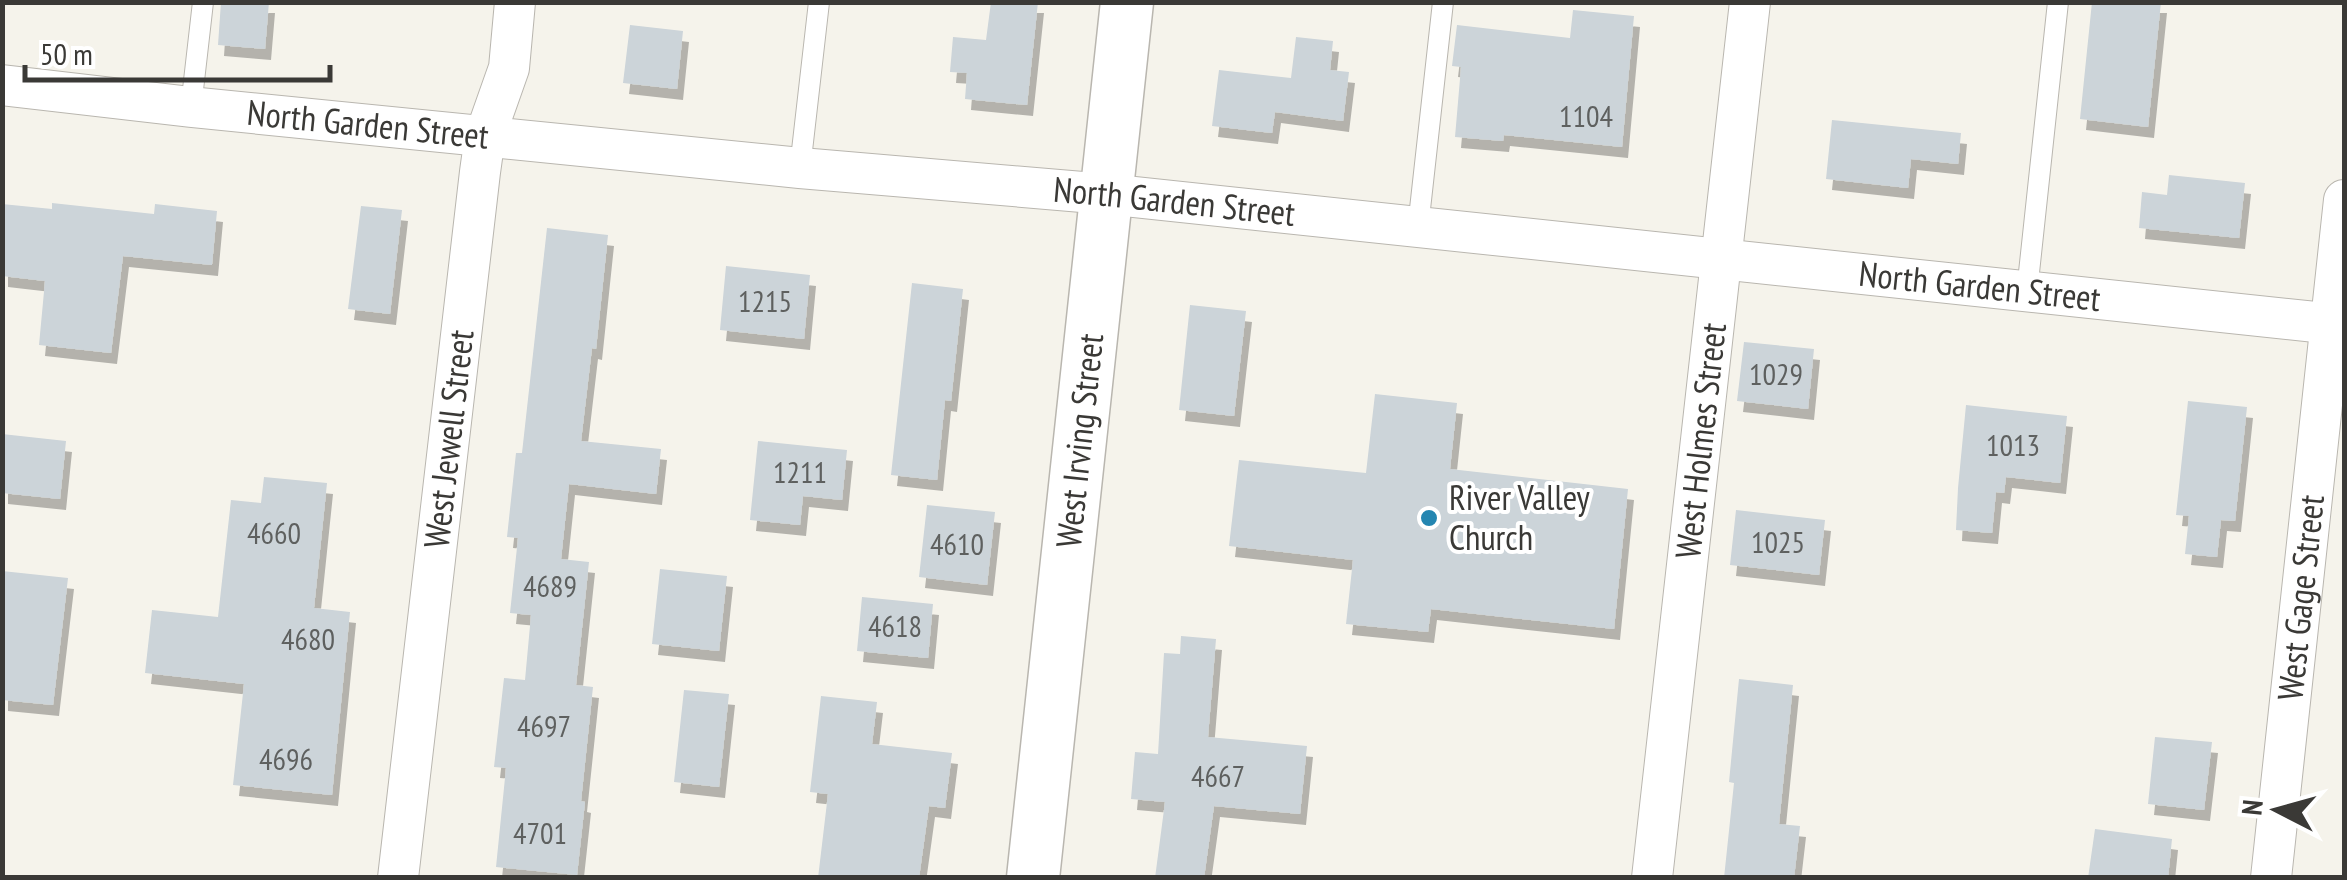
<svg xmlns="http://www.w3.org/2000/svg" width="2347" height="880" font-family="'PT Sans Narrow',sans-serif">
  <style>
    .building { fill: #ccd4d9; filter: url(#shadow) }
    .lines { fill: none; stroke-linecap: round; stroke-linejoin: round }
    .service-casing { stroke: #b9b6af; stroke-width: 22 }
    .minor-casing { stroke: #b9b6af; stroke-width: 42 }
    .tertiary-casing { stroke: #b9b6af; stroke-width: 55 }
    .service { stroke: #fff; stroke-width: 20 }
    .minor { stroke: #fff; stroke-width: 40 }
    .tertiary { stroke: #fff; stroke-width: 52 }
    .poi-dot { fill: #2486b1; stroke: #fff; stroke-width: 4 }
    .labels { text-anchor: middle; stroke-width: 8; stroke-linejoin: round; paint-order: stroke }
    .number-label { font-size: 30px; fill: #5e605f }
    .street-label { font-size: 35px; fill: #3a3936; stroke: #fff }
    .poi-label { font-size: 35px; fill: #3a3936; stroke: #fff; text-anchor: start }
  </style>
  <defs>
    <filter id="shadow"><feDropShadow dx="6" dy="11" stdDeviation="0" flood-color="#0004"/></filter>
  </defs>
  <rect width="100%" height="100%" fill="#f5f3eb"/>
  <!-- building -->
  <path class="building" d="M 221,2 L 269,2 L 265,49 L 218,45 Z
    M 991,2 L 1038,2 L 1027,105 L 965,99 L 967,73 L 950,72 L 953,37 L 986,40 Z
    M 2092,2 L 2161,2 L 2148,127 L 2080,119 Z
    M 1573,10 L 1634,16 L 1622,147 L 1504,135 L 1503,141 L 1455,137 L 1461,67 L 1452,66 L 1457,25 L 1570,38 Z
    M 630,25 L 683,31 L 677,89 L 623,83 Z
    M 1296,37 L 1333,41 L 1330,70 L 1349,72 L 1343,121 L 1275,112 L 1272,133 L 1212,126 L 1219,70 L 1291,78 Z
    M 1832,120 L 1961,133 L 1958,164 L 1911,159 L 1908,188 L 1826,179 Z
    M 2169,175 L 2245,183 L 2239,238 L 2139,228 L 2142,192 L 2167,195 Z
    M 52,203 L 154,214 L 155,204 L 217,211 L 212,265 L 123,256 L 111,353 L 39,345 L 45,281 L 2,276 L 2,204 L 52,209 Z
    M 361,206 L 402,210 L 390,314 L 348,309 Z
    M 547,228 L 608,235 L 596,349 L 592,348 L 581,441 L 661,449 L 656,494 L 569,484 L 561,559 L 589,562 L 576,685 L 593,687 L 581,801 L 585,802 L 577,875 L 496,867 L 506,768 L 494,767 L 504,678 L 525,680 L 531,615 L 510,613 L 518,538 L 507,537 L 516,453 L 522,453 Z
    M 726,266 L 810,275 L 804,339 L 720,330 Z
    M 912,283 L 963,289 L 951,401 L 945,400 L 937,480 L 891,475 Z
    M 1190,305 L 1246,311 L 1234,416 L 1179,410 Z
    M 1744,342 L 1814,349 L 1808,409 L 1737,401 Z
    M 1375,394 L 1457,403 L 1450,469 L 1628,489 L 1614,629 L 1431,609 L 1428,632 L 1346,624 L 1353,560 L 1229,546 L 1239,460 L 1366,473 Z
    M 2188,401 L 2247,407 L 2235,521 L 2221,520 L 2217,557 L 2185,554 L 2189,516 L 2176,515 Z
    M 1966,405 L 2067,416 L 2060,483 L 2006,477 L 2004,493 L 1996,492 L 1992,533 L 1956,530 L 1958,488 Z
    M 2,434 L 66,441 L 60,499 L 2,493 Z
    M 758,441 L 847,450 L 842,500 L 803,496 L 800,525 L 750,520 Z
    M 264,477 L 327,483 L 314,608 L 350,612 L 332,795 L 233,785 L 244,684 L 145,673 L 152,610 L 218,617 L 231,500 L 261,503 Z
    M 927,505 L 995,512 L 987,585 L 919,577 Z
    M 1736,510 L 1825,520 L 1819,575 L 1730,565 Z
    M 660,569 L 727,576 L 719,651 L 652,644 Z
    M 2,571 L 68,578 L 53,705 L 2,700 Z
    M 862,597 L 933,604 L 928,658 L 857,651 Z
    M 1181,636 L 1216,639 L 1208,737 L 1307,746 L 1300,814 L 1214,806 L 1204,878 L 1155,878 L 1165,802 L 1131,799 L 1135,752 L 1158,754 L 1164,653 L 1180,654 Z
    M 1739,679 L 1793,685 L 1779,824 L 1800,826 L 1794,878 L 1724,878 L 1734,783 L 1729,782 Z
    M 684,690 L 729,694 L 719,787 L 674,782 Z
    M 821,696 L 877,702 L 872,744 L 952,753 L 945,808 L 929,806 L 919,878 L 818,878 L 828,794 L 810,792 Z
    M 2155,737 L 2212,742 L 2204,810 L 2148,804 Z
    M 2095,829 L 2172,839 L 2168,878 L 2088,878 Z"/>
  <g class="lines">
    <defs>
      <path id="service" d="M 191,107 L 203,2
        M 800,168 L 819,2
        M 1418,227 L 1443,2
        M 2027,291 L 2058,2"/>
      <g id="minor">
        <path id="s1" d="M 2,85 L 191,107 L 800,168 L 1106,194 L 2344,325"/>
        <path id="s2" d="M 398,878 L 480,172 L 485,136 L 509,68 L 515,2"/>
        <path id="s3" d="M 1652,878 L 1750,2"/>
        <path id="s4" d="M 2271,878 L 2344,200"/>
      </g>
      <g id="tertiary">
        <path id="s5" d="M 1033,878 L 1127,2"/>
      </g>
    </defs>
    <!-- service casing -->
    <use href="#service" class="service-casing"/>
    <!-- minor casing -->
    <use href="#minor" class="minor-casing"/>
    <!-- tertiary casing -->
    <use href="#tertiary" class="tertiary-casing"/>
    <!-- service -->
    <use href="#service" class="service"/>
    <!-- minor -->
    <use href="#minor" class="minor"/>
    <!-- tertiary -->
    <use href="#tertiary" class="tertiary"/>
  </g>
  <!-- markers -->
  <circle class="poi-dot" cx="1429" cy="518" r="10"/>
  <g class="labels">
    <!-- number labels -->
    <g class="number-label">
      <text x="1586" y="127">1104</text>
      <text x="765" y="312">1215</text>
      <text x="1776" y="385">1029</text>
      <text x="2013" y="456">1013</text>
      <text x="800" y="483">1211</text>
      <text x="274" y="544">4660</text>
      <text x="1778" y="553">1025</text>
      <text x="957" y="555">4610</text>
      <text x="550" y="597">4689</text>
      <text x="895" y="637">4618</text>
      <text x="308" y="650">4680</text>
      <text x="544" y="737">4697</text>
      <text x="286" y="770">4696</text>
      <text x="1218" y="787">4667</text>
      <text x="540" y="844">4701</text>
    </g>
    <!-- street labels -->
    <g class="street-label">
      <text dy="12" stroke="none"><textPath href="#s1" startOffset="368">North Garden Street</textPath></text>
      <text dy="12" stroke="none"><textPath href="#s1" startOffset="1178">North Garden Street</textPath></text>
      <text dy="12" stroke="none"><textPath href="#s1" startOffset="1988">North Garden Street</textPath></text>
      <text dy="12" stroke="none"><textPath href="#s2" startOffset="442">West Jewell Street</textPath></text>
      <text dy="12" stroke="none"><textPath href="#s5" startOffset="440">West Irving Street</textPath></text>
      <text dy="12" stroke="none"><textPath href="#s3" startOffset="440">West Holmes Street</textPath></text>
      <text dy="12" stroke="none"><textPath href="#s4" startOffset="282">West Gage Street</textPath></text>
    </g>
    <!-- poi labels -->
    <g class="poi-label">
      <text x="1449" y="510">River Valley<tspan x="1449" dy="40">Church</tspan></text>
    </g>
  </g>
  <!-- border -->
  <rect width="2347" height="880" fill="none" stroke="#3a3936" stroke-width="10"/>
  <!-- north arrow -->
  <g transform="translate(2277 810) rotate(276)" stroke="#ffffff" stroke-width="8" paint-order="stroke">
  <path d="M0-8L18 38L0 25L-18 38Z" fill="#3a3936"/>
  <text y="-15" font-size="28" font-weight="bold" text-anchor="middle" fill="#3a3936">N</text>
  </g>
  <!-- scale -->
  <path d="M25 65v15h305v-15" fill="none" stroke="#3a3936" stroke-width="5"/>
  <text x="40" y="65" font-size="30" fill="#3a3936" stroke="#ffffff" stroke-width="8" paint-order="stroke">50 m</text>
</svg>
